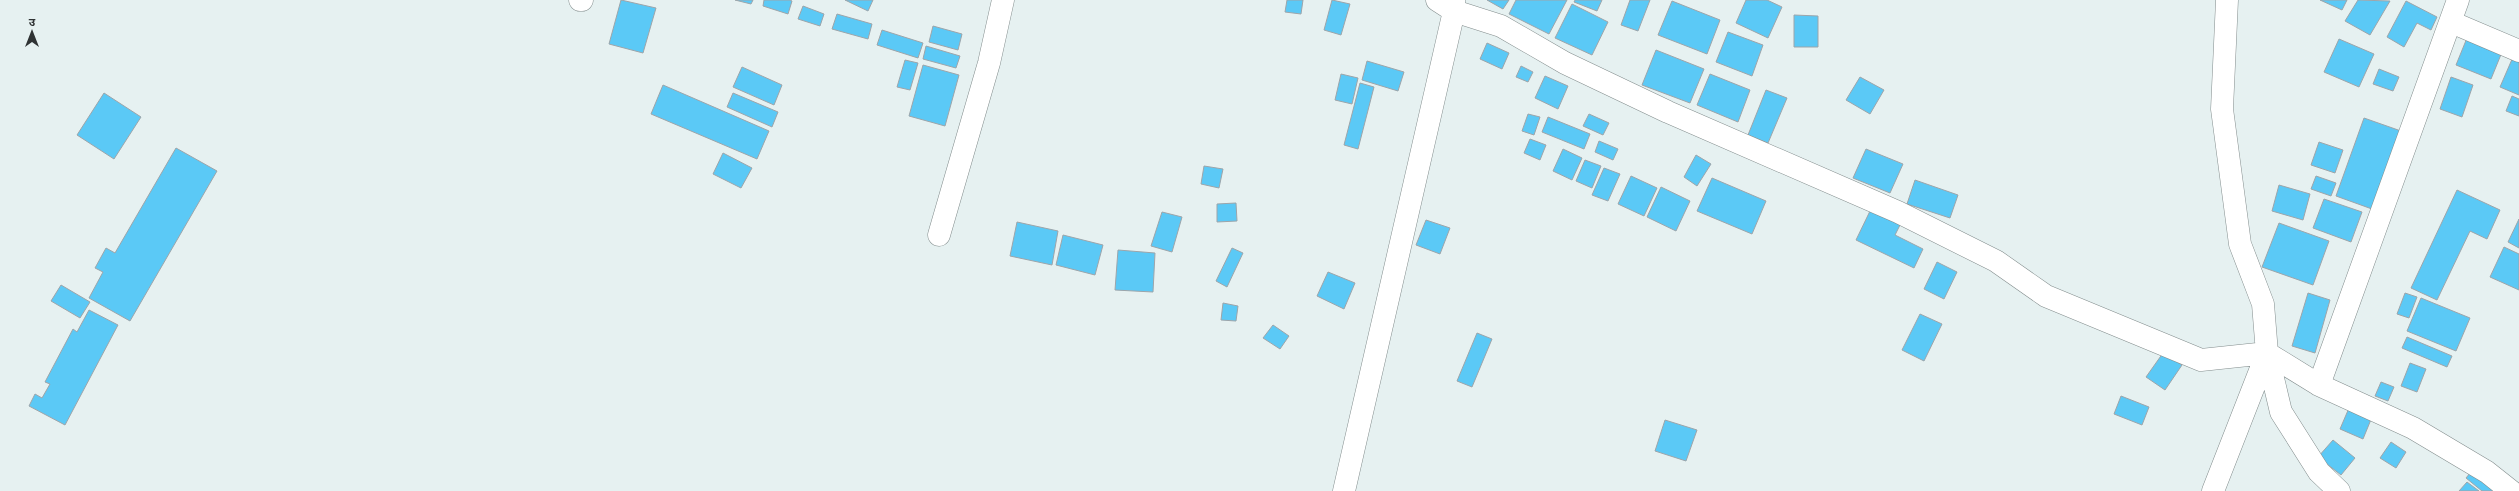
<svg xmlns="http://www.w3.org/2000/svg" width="2519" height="491" font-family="'Source Sans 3','Noto Sans Devanagari',sans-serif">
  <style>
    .building { fill: #5bc9f6; stroke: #9da5aa }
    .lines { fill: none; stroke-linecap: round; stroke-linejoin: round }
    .minor-casing { stroke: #838d8d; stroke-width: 23 }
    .minor { stroke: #fff; stroke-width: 22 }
  </style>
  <rect width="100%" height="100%" fill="#e6f1f1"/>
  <!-- building -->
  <path class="building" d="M 621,0 L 656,8 L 643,53 L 609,44 Z
    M 735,0 L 753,0 L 751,4 Z
    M 764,0 L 790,0 L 792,1 L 788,14 L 763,6 Z
    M 845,0 L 873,0 L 868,11 Z
    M 1287,0 L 1303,0 L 1301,14 L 1285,12 Z
    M 1332,0 L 1350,4 L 1341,35 L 1324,30 Z
    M 1487,0 L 1509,0 L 1503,9 Z
    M 1516,0 L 1567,0 L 1549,34 L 1509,14 Z
    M 1575,0 L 1602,0 L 1597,11 L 1574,2 Z
    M 1630,0 L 1650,0 L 1638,31 L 1621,25 Z
    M 1746,0 L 1767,0 L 1782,7 L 1768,38 L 1736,23 Z
    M 2320,0 L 2347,0 L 2342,10 Z
    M 2358,0 L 2390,1 L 2370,35 L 2345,21 Z
    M 1672,1 L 1720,20 L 1707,54 L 1658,35 Z
    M 2406,1 L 2437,17 L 2431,30 L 2417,23 L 2404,47 L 2387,37 Z
    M 1572,4 L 1608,22 L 1592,55 L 1555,38 Z
    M 803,6 L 824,14 L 820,26 L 798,19 Z
    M 837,14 L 872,24 L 868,39 L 832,29 Z
    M 1794,15 L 1818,16 L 1818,47 L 1794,47 Z
    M 933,26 L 962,34 L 958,50 L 929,42 Z
    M 882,30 L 923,43 L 918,58 L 877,45 Z
    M 1728,32 L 1763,45 L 1752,76 L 1716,62 Z
    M 2467,38 L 2502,52 L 2491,79 L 2456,65 Z
    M 2339,39 L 2374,54 L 2359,87 L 2324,72 Z
    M 1487,43 L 1509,53 L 1502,69 L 1480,59 Z
    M 926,46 L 960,56 L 956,68 L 923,59 Z
    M 1656,50 L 1704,69 L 1690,103 L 1642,85 Z
    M 2513,57 L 2519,59 L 2519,95 L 2500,87 Z
    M 905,60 L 918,63 L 910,90 L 897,87 Z
    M 1367,61 L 1404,72 L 1398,91 L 1362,80 Z
    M 923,65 L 959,75 L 945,126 L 909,116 Z
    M 1521,66 L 1533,72 L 1528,82 L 1516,77 Z
    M 742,67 L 782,85 L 774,105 L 733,87 Z
    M 2379,69 L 2399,77 L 2393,91 L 2373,84 Z
    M 1341,74 L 1358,78 L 1352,104 L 1335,100 Z
    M 1710,74 L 1750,90 L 1738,122 L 1697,105 Z
    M 1545,76 L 1568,86 L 1558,109 L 1535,98 Z
    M 1860,77 L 1884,90 L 1870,114 L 1846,100 Z
    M 2451,77 L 2473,85 L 2462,117 L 2440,109 Z
    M 1360,83 L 1374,87 L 1358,149 L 1344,145 Z
    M 663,85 L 769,131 L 757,159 L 651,114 Z
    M 1766,90 L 1787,98 L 1768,143 L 1748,135 Z
    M 104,93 L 141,117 L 114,159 L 77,135 Z
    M 733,93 L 778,112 L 772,127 L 727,107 Z
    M 2512,96 L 2519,99 L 2519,116 L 2506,111 Z
    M 1528,114 L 1540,117 L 1534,135 L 1522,131 Z
    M 1589,114 L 1609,123 L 1603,135 L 1583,126 Z
    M 1548,117 L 1590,134 L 1584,149 L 1542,132 Z
    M 2364,118 L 2401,131 L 2372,209 L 2336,196 Z
    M 1530,139 L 1546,145 L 1540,160 L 1524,153 Z
    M 1599,141 L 1618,149 L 1613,160 L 1595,152 Z
    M 2319,142 L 2343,150 L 2335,173 L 2311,165 Z
    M 176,148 L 217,171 L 130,321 L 89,298 L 103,272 L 95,268 L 106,248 L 115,253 Z
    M 1563,149 L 1582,158 L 1572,180 L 1553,171 Z
    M 1866,149 L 1903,164 L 1890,193 L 1853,178 Z
    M 723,153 L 752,168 L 741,188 L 713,174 Z
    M 1696,155 L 1711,164 L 1697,186 L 1684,177 Z
    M 1585,160 L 1601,166 L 1592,188 L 1576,181 Z
    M 1204,166 L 1223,169 L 1219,188 L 1201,184 Z
    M 1604,168 L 1620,174 L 1608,201 L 1592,195 Z
    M 1631,176 L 1657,188 L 1644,216 L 1618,204 Z
    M 2316,176 L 2336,183 L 2331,196 L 2311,189 Z
    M 1712,178 L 1766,201 L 1752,234 L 1697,211 Z
    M 1915,180 L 1958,195 L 1950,218 L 1907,204 Z
    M 2279,185 L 2310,194 L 2303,220 L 2272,211 Z
    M 1661,187 L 1690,201 L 1676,231 L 1647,217 Z
    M 2457,190 L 2500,210 L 2487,239 L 2470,231 L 2437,300 L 2411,288 Z
    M 2324,199 L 2362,212 L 2351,242 L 2313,228 Z
    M 1236,203 L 1237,221 L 1217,222 L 1217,204 Z
    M 1871,209 L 1901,223 L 1895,235 L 1923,249 L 1914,268 L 1856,240 Z
    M 1162,212 L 1182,217 L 1172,252 L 1151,246 Z
    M 2519,219 L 2519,248 L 2508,242 Z
    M 1426,220 L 1450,228 L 1440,254 L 1416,245 Z
    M 1017,222 L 1058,231 L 1052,265 L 1010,256 Z
    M 2279,223 L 2329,241 L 2313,285 L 2262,267 Z
    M 1063,235 L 1103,245 L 1095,275 L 1056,265 Z
    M 2504,247 L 2519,254 L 2519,290 L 2490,277 Z
    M 1232,248 L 1243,253 L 1227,287 L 1216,281 Z
    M 1118,250 L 1155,253 L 1153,292 L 1115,290 Z
    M 1937,262 L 1957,272 L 1944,299 L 1924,289 Z
    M 1328,272 L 1355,283 L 1344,309 L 1317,296 Z
    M 61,285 L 90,302 L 80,318 L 51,301 Z
    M 2308,293 L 2330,300 L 2315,353 L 2292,346 Z
    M 2405,293 L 2417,297 L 2409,318 L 2397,314 Z
    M 2421,298 L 2470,318 L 2456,351 L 2407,331 Z
    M 1223,303 L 1238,306 L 1236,321 L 1221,320 Z
    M 89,310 L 118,325 L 65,425 L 29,406 L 35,394 L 42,398 L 50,384 L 45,382 L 73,329 L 77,332 Z
    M 1920,314 L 1942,324 L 1924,361 L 1902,350 Z
    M 1273,325 L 1289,336 L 1280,349 L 1263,338 Z
    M 1477,333 L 1492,339 L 1472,387 L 1457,381 Z
    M 2407,337 L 2452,356 L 2447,367 L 2402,348 Z
    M 2163,353 L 2182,365 L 2165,390 L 2146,377 Z
    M 2410,363 L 2426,369 L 2417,392 L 2401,386 Z
    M 2381,382 L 2394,387 L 2388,401 L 2375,396 Z
    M 2121,396 L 2149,407 L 2142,425 L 2114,414 Z
    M 2349,408 L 2372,417 L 2363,439 L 2340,429 Z
    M 1665,420 L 1697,430 L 1686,461 L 1655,451 Z
    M 2333,440 L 2355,458 L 2341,475 L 2318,457 Z
    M 2391,442 L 2406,452 L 2396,468 L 2380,458 Z
    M 2475,467 L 2494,491 L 2482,491 L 2466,478 Z
    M 2467,482 L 2479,491 L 2459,491 Z"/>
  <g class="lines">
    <defs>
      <path id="minor" d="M 580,0 L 582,0
        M 1454,0 L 1454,11 L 1501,26 L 1565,63 L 1668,112 L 1898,212 L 1996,261 L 2046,296 L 2201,360 L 2267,353 L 2319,385 L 2413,428 L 2487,472 L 2511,491
        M 2227,0 L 2222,109 L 2240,244 L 2263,304 L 2267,353 L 2281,412 L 2319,472 L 2339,491
        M 2451,22 L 2519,51
        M 939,235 L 989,63 L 1003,0
        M 2319,385 L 2458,0
        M 1344,491 L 1454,11 L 1437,0
        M 2213,491 L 2267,353"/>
    </defs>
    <!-- minor casing -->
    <use href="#minor" class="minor-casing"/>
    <!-- minor -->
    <use href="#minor" class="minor"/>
  </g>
  <!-- north arrow -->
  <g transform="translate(32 32)" stroke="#e6f1f1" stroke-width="3" paint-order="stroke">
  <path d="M0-3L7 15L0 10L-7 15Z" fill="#2f3334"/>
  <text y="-6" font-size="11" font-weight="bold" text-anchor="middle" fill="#2f3334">उ</text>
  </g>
</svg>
